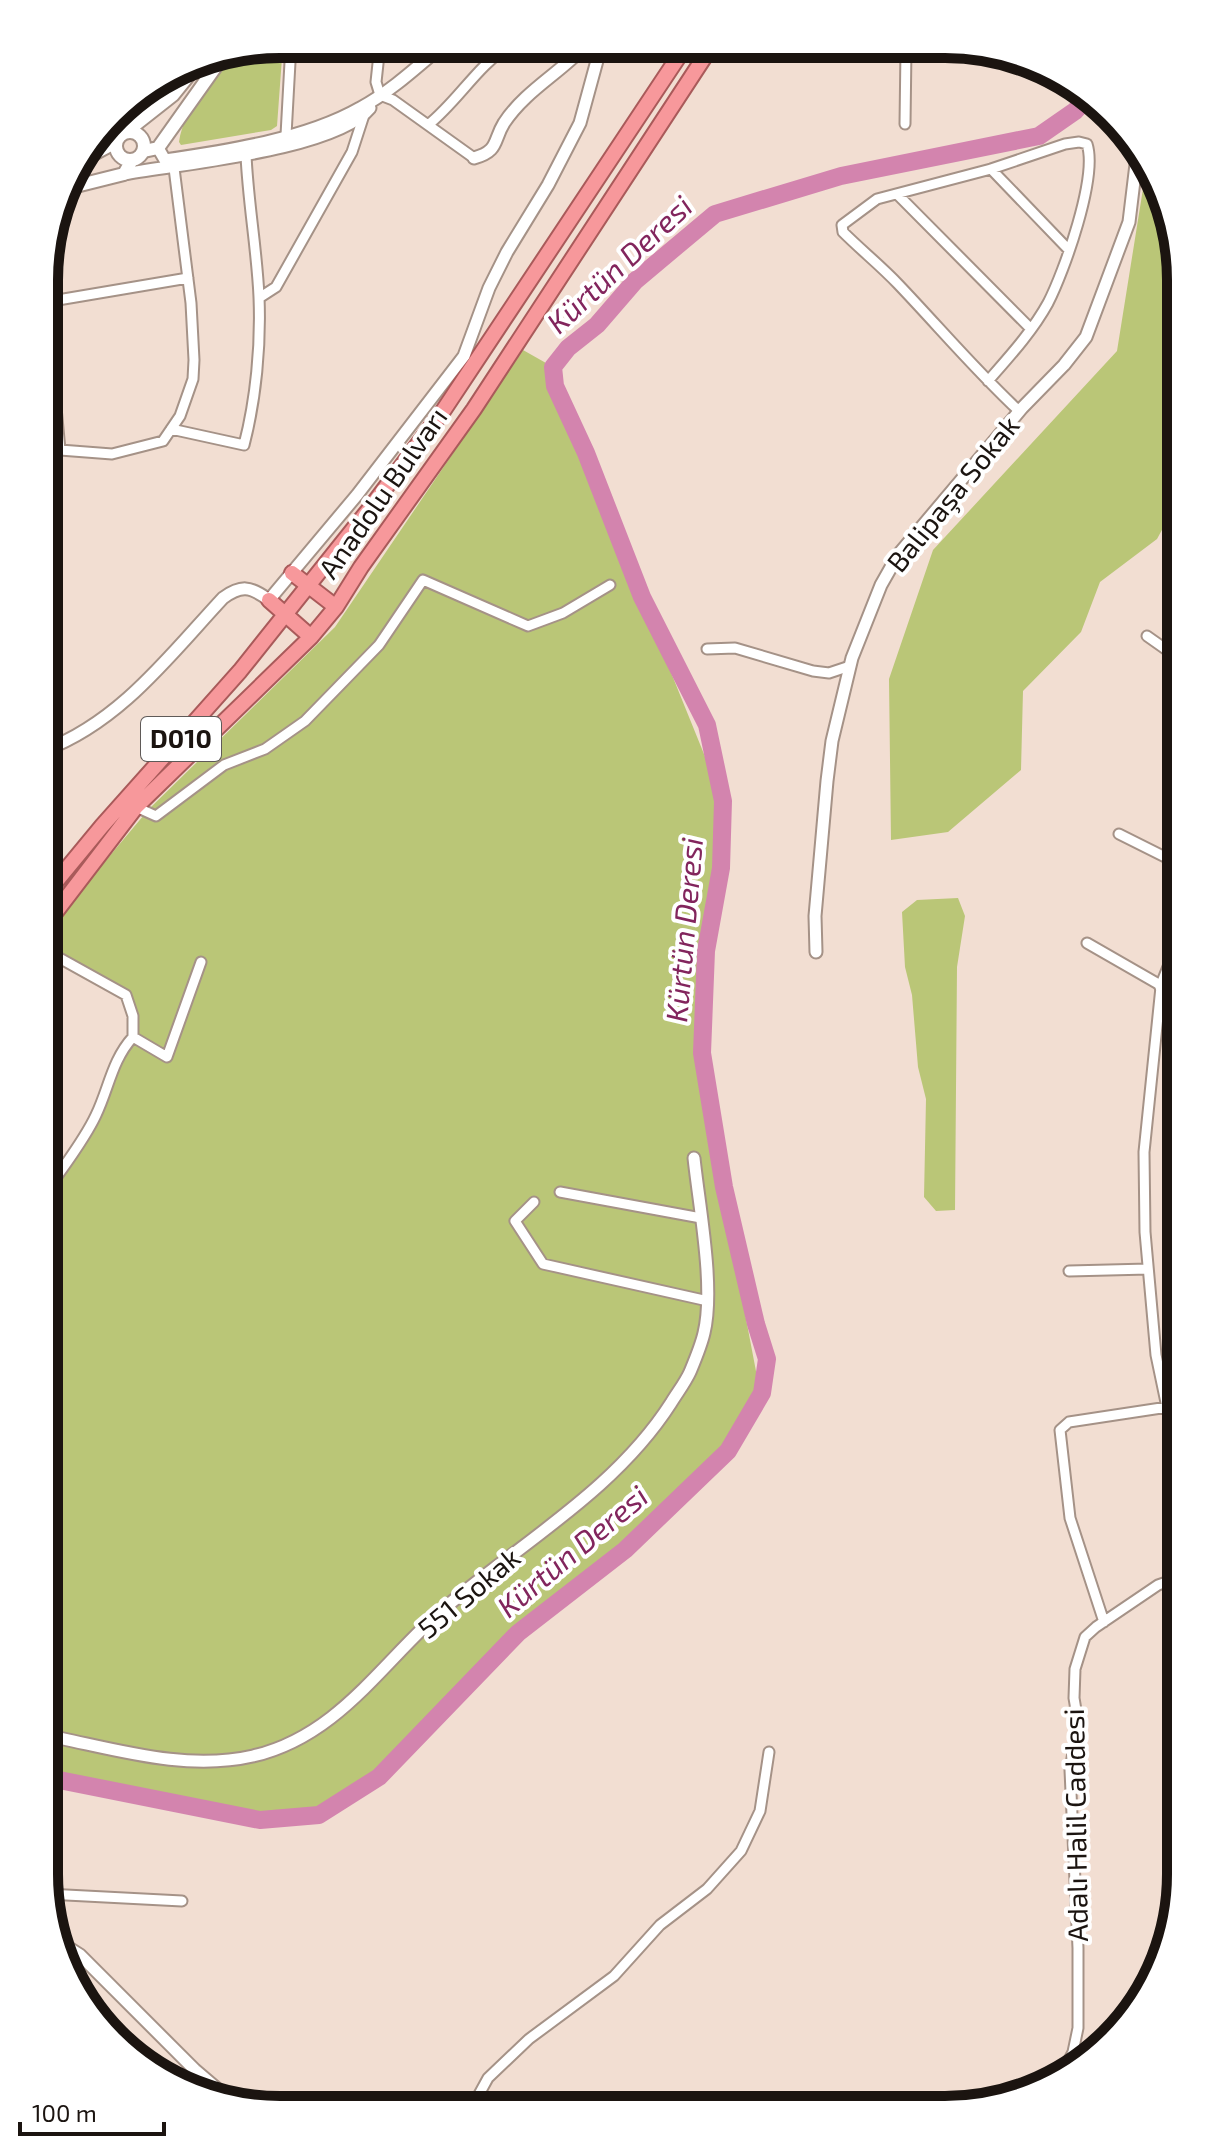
<svg xmlns="http://www.w3.org/2000/svg" width="1225" height="2154" font-family="'Exo 2',sans-serif">
  <style>
    .green { fill: #bac677 }
    .lines { fill: none; stroke-linecap: round; stroke-linejoin: round }
    .river { stroke: #d384ae; stroke-width: 18 }
    .minor-casing { stroke: #a59287; stroke-width: 13 }
    .tertiary-casing { stroke: #a59287; stroke-width: 15 }
    .secondary-casing { stroke: #a59287; stroke-width: 16 }
    .trunk-casing { stroke: #a95a5a; stroke-width: 18 }
    .minor { stroke: #fff; stroke-width: 9 }
    .tertiary { stroke: #fff; stroke-width: 11 }
    .secondary { stroke: #fff; stroke-width: 12 }
    .trunk { stroke: #f7989b; stroke-width: 14 }
    .labels { text-anchor: middle; stroke-width: 8; stroke-linejoin: round; paint-order: stroke }
    .shield { fill: #fff; stroke: #5f5a58; stroke-width: 2 }
    .shield-label { font-size: 26px; font-weight: bold; fill: #1b1410 }
    .street-label { font-size: 28px; fill: #1b1410; stroke: #fff }
    .water-label { font-size: 30px; font-style: italic; fill: #82255d; stroke: #fff }
    .rim { fill: none; stroke: #1b1410; stroke-width: 10 }
  </style>
  <rect width="100%" height="100%" fill="#f2ded2"/>
  <!-- green -->
  <path class="green" d="M 283,44 L 277,126 L 271,130 L 181,145 L 179,142 C 184,107 214,79 237,52 Z
    M 1146,170 L 1168,204 L 1181,280 L 1181,495 L 1157,539 L 1100,582 L 1081,632 L 1023,691 L 1021,770 L 948,832 L 891,840 L 889,679 L 933,550 L 1117,351 Z
    M 523,350 L 553,367 L 555,386 L 723,801 L 706,951 L 702,1053 L 711,1135 L 759,1387 L 728,1451 L 519,1633 L 379,1777 L 319,1815 L 260,1820 L 44,1774 L 46,1200 L 92,1127 L 111,1076 L 138,1026 L 129,994 L 45,947 L 45,933 L 149,809 L 335,627 Z
    M 958,898 L 965,916 L 957,967 L 955,1210 L 936,1211 L 924,1197 L 926,1099 L 918,1067 L 912,995 L 905,967 L 902,912 L 917,900 Z"/>
  <g class="lines">
    <!-- river -->
    <path class="river" d="M 44,1777 L 260,1820 L 319,1815 L 379,1777 L 518,1633 L 625,1550 L 728,1451 L 762,1393 L 767,1359 L 756,1324 L 724,1187 L 702,1053 L 706,951 L 721,868 L 723,801 L 707,725 L 642,597 L 586,453 L 555,386 L 553,367 L 568,348 L 597,325 L 635,281 L 715,214 L 841,176 L 1039,136 L 1075,111 L 1089,96"/>
    <defs>
      <path id="minor" d="M 380,45 L 376,82 L 380,95 L 393,100 L 474,158
        M 888,48 L 915,48
        M 291,49 L 378,57
        M 905,124 L 906,49
        M 428,125 C 458,101 477,66 510,45
        M 286,135 L 291,44
        M 991,169 L 1068,249
        M 897,194 L 1031,329
        M 259,298 L 276,287 L 352,152 L 364,115
        M 46,300 L 60,450 L 112,454 L 163,441 L 180,416 L 193,379 L 194,360 L 191,303 L 174,168
        M 46,302 L 188,278
        M 988,381 C 1009,357 1032,332 1048,303 C 1064,272 1098,177 1087,144 L 1079,142 L 1065,144 L 991,169 L 877,199 L 842,225 L 843,232 C 861,250 881,266 898,284 C 939,327 976,371 1019,411
        M 171,429 L 244,445 C 256,399 261,345 259,297 C 257,250 248,202 246,155
        M 1147,636 L 1181,660
        M 707,649 L 735,648 L 813,671 L 829,673 L 850,666
        M 136,807 L 156,816 L 224,765 L 265,749 L 305,721 L 379,645 L 423,580 L 528,626 L 563,613 L 610,585
        M 1119,834 L 1181,865
        M 1087,943 L 1181,997
        M 1161,987 L 1144,1152 L 1145,1232 L 1156,1355 L 1181,1474
        M 133,1037 L 167,1057 L 201,962
        M 560,1192 L 701,1218
        M 45,1194 C 61,1169 83,1143 96,1115 C 109,1088 112,1060 133,1037 L 133,1016 L 126,995 L 45,950
        M 534,1202 L 515,1221 L 543,1264 L 708,1301
        M 1069,1271 L 1148,1269
        M 1104,1622 L 1070,1518 L 1060,1430 L 1069,1422 L 1181,1405
        M 47,1894 L 182,1901
        M 1060,2077 L 1073,2052 L 1078,2028 L 1078,1948 L 1070,1770 L 1078,1722 L 1074,1698 L 1075,1669 L 1085,1637 L 1096,1627 L 1158,1585 L 1181,1577
        M 191,2082 L 195,2070
        M 471,2109 L 488,2078 L 529,2039 L 614,1976 L 660,1925 L 707,1889 L 741,1851 L 760,1811 L 769,1752"/>
      <path id="tertiary" d="M 158,148 L 165,160 C 226,151 306,139 360,108 C 390,92 417,67 443,45
        M 474,158 C 499,151 493,141 504,123 C 525,91 560,73 585,46
        M 124,174 C 178,164 336,150 370,108
        M 45,750 C 120,722 170,655 223,598 C 241,585 250,586 269,600 L 357,495 L 464,356 L 489,288 L 507,252 L 548,185 L 580,123 L 601,46
        M 816,952 L 815,916 L 827,781 L 832,741 L 852,658 L 881,585 L 898,555 L 1022,408 L 1064,365 L 1086,337 L 1129,222 L 1137,156
        M 1161,987 L 1181,937
        M 44,1735 C 112,1748 184,1772 253,1756 C 340,1736 384,1659 447,1606 C 524,1541 616,1489 671,1403 C 677,1393 685,1383 690,1372 C 695,1360 701,1346 704,1333 C 715,1287 699,1206 694,1158
        M 55,1939 L 80,1955 L 195,2070 L 229,2099"/>
      <path id="secondary" d="M116 146a14 14 0 1 1 28 0a14 14 0 1 1-28 0Z
        M 126,132 L 173,95 L 202,59
        M 144,151 L 158,148 L 224,55
        M 77,163 L 116,142
        M 64,189 L 124,174 L 132,160"/>
      <path id="trunk" d="M 292,573 L 336,607
        M 269,600 L 311,637
        M 45,895 L 102,826 L 240,671 L 371,507 L 443,411 L 685,47
        M 45,926 L 136,807 L 311,637 L 336,607 L 361,567 L 474,409 L 711,47"/>
    </defs>
    <!-- minor casing -->
    <use href="#minor" class="minor-casing"/>
    <!-- tertiary casing -->
    <use href="#tertiary" class="tertiary-casing"/>
    <!-- secondary casing -->
    <use href="#secondary" class="secondary-casing"/>
    <!-- trunk casing -->
    <use href="#trunk" class="trunk-casing"/>
    <!-- minor -->
    <use href="#minor" class="minor"/>
    <!-- tertiary -->
    <use href="#tertiary" class="tertiary"/>
    <!-- secondary -->
    <use href="#secondary" class="secondary"/>
    <!-- trunk -->
    <use href="#trunk" class="trunk"/>
  </g>
  <g class="labels">
    <!-- shield labels -->
    <rect class="shield" x="141" y="717" width="80" height="44" rx="6"/>
    <g class="shield-label">
      <text x="181" y="748">D010</text>
    </g>
    <!-- street labels -->
    <g class="street-label">
      <text transform="translate(383 493) rotate(-55)" y="10">Anadolu Bulvarı</text>
      <text transform="translate(953 494) rotate(-51)" y="10">Balipaşa Sokak</text>
      <text transform="translate(469 1593) rotate(-40)" y="10">551 Sokak</text>
      <text transform="translate(1076 1825) rotate(-91)" y="10">Adalı Halil Caddesi</text>
    </g>
    <!-- water labels -->
    <g class="water-label">
      <text transform="translate(620 265) rotate(-43)" y="10">Kürtün Deresi</text>
      <text transform="translate(685 930) rotate(-85)" y="10">Kürtün Deresi</text>
      <text transform="translate(573 1552) rotate(-40)" y="10">Kürtün Deresi</text>
    </g>
  </g>
  <!-- crop -->
  <path d="M0 0H1225V2154H0ZM280 58H945A222 222 0 0 1 1167 280V1874A222 222 0 0 1 945 2096H280A222 222 0 0 1 58 1874V280A222 222 0 0 1 280 58Z" fill="#fff" fill-rule="evenodd"/>
  <path class="rim" d="M280 58H945A222 222 0 0 1 1167 280V1874A222 222 0 0 1 945 2096H280A222 222 0 0 1 58 1874V280A222 222 0 0 1 280 58Z"/>
  <!-- scale -->
  <path d="M20 2122v12h144v-12" fill="none" stroke="#1b1410" stroke-width="4"/>
  <text x="32" y="2122" font-size="24" fill="#1b1410" stroke="#ffffff" stroke-width="6" paint-order="stroke">100 m</text>
</svg>
